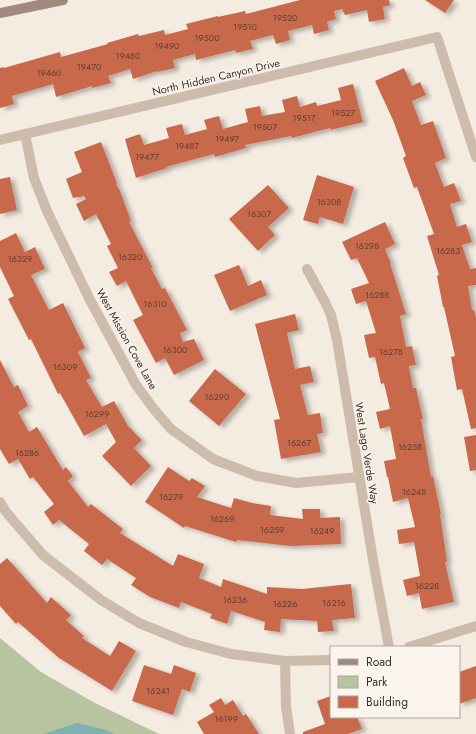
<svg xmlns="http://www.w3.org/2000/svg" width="476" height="734" font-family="Jost,sans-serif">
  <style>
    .green { fill: #b8c4a0 }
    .water { fill: #7fb0b2 }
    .building { fill: #c8694b; filter: url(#shadow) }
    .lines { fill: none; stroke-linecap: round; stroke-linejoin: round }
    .street { stroke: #cdbbac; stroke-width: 10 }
    .secondary { stroke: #a18a7d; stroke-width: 10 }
    .labels { text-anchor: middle; stroke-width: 3; stroke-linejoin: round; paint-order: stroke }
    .number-label { font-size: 9px; fill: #5e3e33 }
    .street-label { font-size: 11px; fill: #3b302b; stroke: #fbf5ee }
  </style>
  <defs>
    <filter id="shadow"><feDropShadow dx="4.5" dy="2.5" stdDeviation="2" flood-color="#0004"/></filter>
  </defs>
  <rect width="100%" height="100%" fill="#f4ebe1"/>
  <!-- green -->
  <path class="green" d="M 0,638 L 41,672 L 93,702 L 159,734 L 0,734 Z"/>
  <!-- water -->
  <path class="water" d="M 77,723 L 106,730 L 114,734 L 43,734 Z"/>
  <!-- building -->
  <path class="building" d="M 300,0 L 389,0 L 390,5 L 383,7 L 385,19 L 369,22 L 367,10 L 345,15 L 342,9 L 334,11 L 336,19 L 327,22 L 329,30 L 314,34 L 312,25 L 288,31 L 290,40 L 276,44 L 273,35 L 250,41 L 253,49 L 236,53 L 235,50 L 196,60 L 195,54 L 173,60 L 175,68 L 157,72 L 157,71 L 133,79 L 130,69 L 108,76 L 111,83 L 92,88 L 92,86 L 56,97 L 53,84 L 12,96 L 14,104 L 0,108 L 0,68 L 3,67 L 4,68 L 60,52 L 61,57 L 108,44 L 107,43 L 138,34 L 139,36 L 164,30 L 165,35 L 188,29 L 186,24 L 218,16 L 218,17 L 245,11 L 246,14 Z
    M 425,0 L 454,0 L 445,13 Z
    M 404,68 L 412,86 L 420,82 L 426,95 L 412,101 L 421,125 L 433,121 L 446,158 L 435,163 L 444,187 L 454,183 L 461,201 L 450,204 L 457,227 L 466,224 L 472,242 L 462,245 L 470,269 L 476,268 L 476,285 L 468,286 L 472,310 L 474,310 L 476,318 L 476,428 L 471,429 L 462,389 L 457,390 L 451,357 L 455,356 L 444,307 L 443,307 L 437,276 L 439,275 L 427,236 L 434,234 L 417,187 L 414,188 L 403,158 L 406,156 L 393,120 L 375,81 Z
    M 353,84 L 363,122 L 331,130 L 330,128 L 292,138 L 291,136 L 245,145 L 246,148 L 215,157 L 214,154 L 166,167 L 167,168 L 136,178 L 125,139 L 140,134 L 144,145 L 169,138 L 166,128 L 182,124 L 185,135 L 207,129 L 204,120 L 219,116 L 223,129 L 248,122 L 245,109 L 260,106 L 262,116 L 285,112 L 282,100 L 297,96 L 300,107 L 316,102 L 317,106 L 341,100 L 338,88 Z
    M 101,142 L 117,183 L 116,184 L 120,191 L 131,221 L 129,222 L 153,268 L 151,268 L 162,289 L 165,288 L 187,330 L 180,333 L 183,342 L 194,339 L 204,360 L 174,375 L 165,358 L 156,363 L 133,320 L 143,315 L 126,281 L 117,286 L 109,272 L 118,268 L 107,246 L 111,244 L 96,214 L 84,221 L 76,204 L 86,199 L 84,196 L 73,198 L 66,179 L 82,172 L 74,152 Z
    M 317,175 L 354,187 L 343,224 L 320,217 L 318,224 L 303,220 Z
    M 10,177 L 17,210 L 0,214 L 0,179 Z
    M 268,185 L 289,208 L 268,227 L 275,235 L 258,251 L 229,219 Z
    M 385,222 L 395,244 L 385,249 L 391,263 L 390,263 L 406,314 L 400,316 L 406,347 L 412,346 L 416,365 L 409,366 L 413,388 L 416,388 L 423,419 L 421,419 L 431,477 L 433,476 L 441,514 L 440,514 L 447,561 L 445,562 L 454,602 L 422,609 L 419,593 L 407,596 L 403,580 L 420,576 L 414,542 L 399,544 L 397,530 L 415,527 L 408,498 L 393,502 L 388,477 L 387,477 L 384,461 L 396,459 L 390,426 L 380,429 L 376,412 L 390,409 L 384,383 L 381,384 L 375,357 L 369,358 L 364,335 L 376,333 L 366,301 L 356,304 L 351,289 L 369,283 L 357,258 L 351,260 L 342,242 Z
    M 16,233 L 25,252 L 35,247 L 45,269 L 31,275 L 49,310 L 63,303 L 71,319 L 85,348 L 78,352 L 91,378 L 86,380 L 102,407 L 114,401 L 128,426 L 142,440 L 134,448 L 151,466 L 131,486 L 102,456 L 116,442 L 106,424 L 84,436 L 60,393 L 58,394 L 31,339 L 29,340 L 8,299 L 14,296 L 0,267 L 0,241 Z
    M 239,265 L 248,286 L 261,280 L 267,295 L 230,311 L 214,275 Z
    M 295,314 L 299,330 L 287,333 L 295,369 L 310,366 L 314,382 L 300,385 L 308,415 L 320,413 L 323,433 L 317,434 L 321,452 L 281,459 L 274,420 L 280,419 L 255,324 Z
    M 0,360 L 14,387 L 18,385 L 28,406 L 18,412 L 29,432 L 37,427 L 63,470 L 66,467 L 73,476 L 68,481 L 88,507 L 91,504 L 123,529 L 120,533 L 173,566 L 178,554 L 204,564 L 199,578 L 221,587 L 223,579 L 267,594 L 267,587 L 302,589 L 351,584 L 355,618 L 332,620 L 334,631 L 318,632 L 317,621 L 281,619 L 280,632 L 264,630 L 265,622 L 231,611 L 227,624 L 210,618 L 212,614 L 181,602 L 179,608 L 150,597 L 131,585 L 136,578 L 107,559 L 102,565 L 84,551 L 89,544 L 59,520 L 53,525 L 44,512 L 54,504 L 33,477 L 30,479 L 18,459 L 9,464 L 0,449 Z
    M 215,369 L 246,394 L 219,426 L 189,401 Z
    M 476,435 L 476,470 L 470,471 L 464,437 Z
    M 168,467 L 189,481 L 192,478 L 205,486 L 197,497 L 231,508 L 234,498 L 252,503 L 271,506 L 270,515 L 303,519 L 302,509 L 320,509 L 320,518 L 340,517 L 341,544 L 290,546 L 237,540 L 236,542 L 185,526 L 184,528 L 145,502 Z
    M 7,558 L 47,603 L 51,597 L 71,615 L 66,620 L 84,636 L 82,638 L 110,656 L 119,641 L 136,651 L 112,691 L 59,658 L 18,622 L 16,624 L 0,606 L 0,564 Z
    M 144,665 L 171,674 L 174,665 L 196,673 L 190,692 L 182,689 L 173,715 L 132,701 Z
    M 476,666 L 476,698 L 459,704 L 459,672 Z
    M 331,696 L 331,717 L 357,717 L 362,729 L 348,734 L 303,734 L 303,732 L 325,724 L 317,701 Z
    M 221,698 L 225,705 L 233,700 L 243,716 L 246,714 L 259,734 L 204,734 L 197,722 L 214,712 L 209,705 Z"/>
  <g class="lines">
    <!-- street -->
    <path class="street" d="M 25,134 L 34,178 L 47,211 L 90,300 L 136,385 L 153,408 L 171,429 L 213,459 L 257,476 L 296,483 L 359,477
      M 0,140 L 437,37 L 476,157
      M 307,269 L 325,302 L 331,315 L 337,340 L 374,566 L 389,647
      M 0,502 L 6,512 L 43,555 L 101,600 L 139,623 L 186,642 L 231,654 L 285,661 L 331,660
      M 409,647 L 476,626
      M 285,661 L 286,707 L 290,734"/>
    <!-- secondary -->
    <path class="secondary" d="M 0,13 L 63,0"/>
  </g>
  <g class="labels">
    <!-- number labels -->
    <g class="number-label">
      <text x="285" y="21">19520</text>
      <text x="245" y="30">19510</text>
      <text x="207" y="41">19500</text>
      <text x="167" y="49">19490</text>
      <text x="128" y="59">19480</text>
      <text x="89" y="70">19470</text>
      <text x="49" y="76">19460</text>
      <text x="343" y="116">19527</text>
      <text x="304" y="121">19517</text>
      <text x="265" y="130">19507</text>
      <text x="227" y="142">19497</text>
      <text x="187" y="149">19487</text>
      <text x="147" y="160">19477</text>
      <text x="329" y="205">16308</text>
      <text x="259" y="217">16307</text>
      <text x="367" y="249">16298</text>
      <text x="448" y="254">16283</text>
      <text x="130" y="260">16320</text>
      <text x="20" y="262">16329</text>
      <text x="377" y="298">16288</text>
      <text x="155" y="307">16310</text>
      <text x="175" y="353">16300</text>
      <text x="391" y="355">16278</text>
      <text x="65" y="370">16309</text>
      <text x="217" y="400">16290</text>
      <text x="97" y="417">16299</text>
      <text x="299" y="446">16267</text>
      <text x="410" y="450">16258</text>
      <text x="27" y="456">16286</text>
      <text x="414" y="495">16248</text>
      <text x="171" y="500">16279</text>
      <text x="222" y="522">16269</text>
      <text x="272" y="533">16259</text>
      <text x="322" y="534">16249</text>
      <text x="427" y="589">16228</text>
      <text x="235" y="603">16236</text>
      <text x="334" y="606">16216</text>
      <text x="285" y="607">16226</text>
      <text x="158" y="694">16241</text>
      <text x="226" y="722">16199</text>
    </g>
    <!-- street labels -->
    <g class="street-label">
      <text transform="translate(216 77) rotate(-13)" y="4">North Hidden Canyon Drive</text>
      <text transform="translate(127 339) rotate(61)" y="4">West Mission Cove Lane</text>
      <text transform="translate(367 453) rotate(81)" y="4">West Lago Verde Way</text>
    </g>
  </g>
  <!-- legend -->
  <rect x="330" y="646" width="130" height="72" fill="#fbf5ee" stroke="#aea6a0"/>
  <rect x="338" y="659" width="20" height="6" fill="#a18a7d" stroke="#aea6a0"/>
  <text x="366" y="666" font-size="12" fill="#3b302b">Road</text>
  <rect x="338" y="676" width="20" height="12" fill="#b8c4a0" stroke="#aea6a0"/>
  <text x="366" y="686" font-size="12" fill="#3b302b">Park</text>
  <rect x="338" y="696" width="20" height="12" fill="#c8694b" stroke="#aea6a0"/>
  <text x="366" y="706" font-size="12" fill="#3b302b">Building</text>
</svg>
